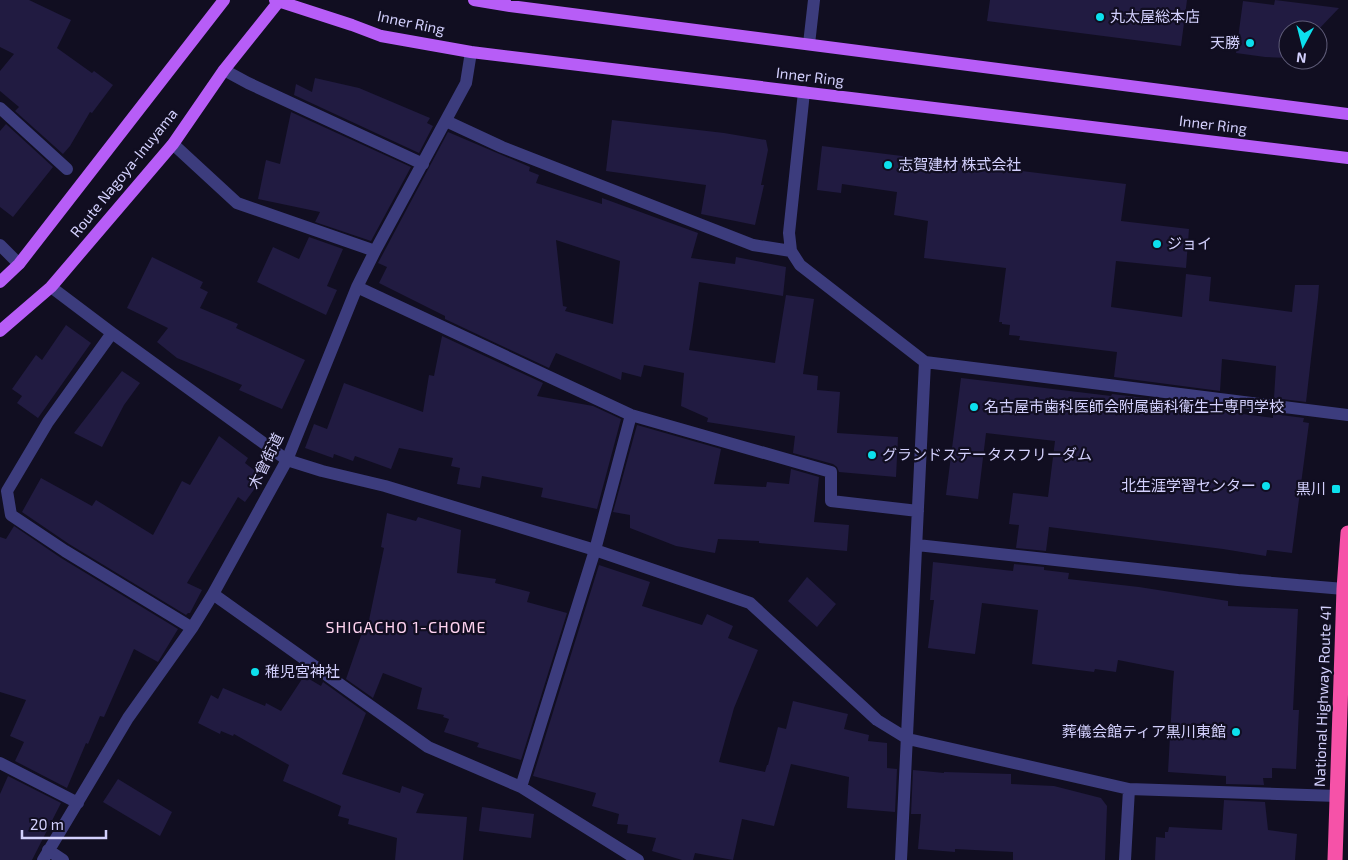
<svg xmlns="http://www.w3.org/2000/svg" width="1348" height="860" font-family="'Exo 2','Noto Sans JP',sans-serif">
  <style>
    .building { fill: #211b41; fill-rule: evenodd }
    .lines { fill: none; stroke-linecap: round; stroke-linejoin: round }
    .minor { stroke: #3c3c7d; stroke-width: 12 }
    .major { stroke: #b75df7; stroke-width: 12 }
    .highway { stroke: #f652a8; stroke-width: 15 }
    .poi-dot { fill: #0ce0ed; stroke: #110e21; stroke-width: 2 }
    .labels { text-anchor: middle; stroke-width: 4.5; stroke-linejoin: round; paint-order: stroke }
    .poi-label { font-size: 15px; fill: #d3d0fd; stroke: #110e21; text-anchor: start }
    .street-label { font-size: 15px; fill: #d3d0fd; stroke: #110e21 }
    .neighbourhood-label { font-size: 16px; letter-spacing: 1px; fill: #fdd2ef; stroke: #110e21 }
  </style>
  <rect width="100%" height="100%" fill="#110e21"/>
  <!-- building -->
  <path class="building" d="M 0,0 L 29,0 L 71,20 L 57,48 L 92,73 L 94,71 L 113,85 L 92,113 L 90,112 L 70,146 L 63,154 L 15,111 L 19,107 L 0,91 L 0,71 L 14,54 L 0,47 Z
    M 990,0 L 1187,0 L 1181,46 L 987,21 Z
    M 1275,0 L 1339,8 L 1318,30 L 1288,30 L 1288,58 L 1265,57 L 1236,53 L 1243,1 L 1274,5 Z
    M 315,78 L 359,88 L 430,118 L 427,123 L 433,126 L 419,153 L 294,95 L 296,84 L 312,92 Z
    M 291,112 L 411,167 L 371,241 L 315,222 L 320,212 L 258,199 L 266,160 L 280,164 Z
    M 612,120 L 724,133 L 766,140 L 768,150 L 761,185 L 764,185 L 755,225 L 701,214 L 706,185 L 606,171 Z
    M 6,124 L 53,167 L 13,217 L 0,207 L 0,131 Z
    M 448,132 L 530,167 L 529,171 L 539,175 L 536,183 L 602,204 L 602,198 L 698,233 L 691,258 L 735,264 L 736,257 L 786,267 L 783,296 L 699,282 L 692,332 L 689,350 L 775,363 L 786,295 L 814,299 L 803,374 L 818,376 L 817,390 L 840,392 L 837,433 L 898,437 L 896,477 L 839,472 L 837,467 L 833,464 L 793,453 L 795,436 L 707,422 L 708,418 L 681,406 L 684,373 L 644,365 L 641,377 L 622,372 L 621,380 L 556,353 L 549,368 L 445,319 L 445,316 L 379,283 L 387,267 L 378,263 ZM 556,240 L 620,261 L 613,324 L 565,311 L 567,307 L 563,306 Z
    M 822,146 L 1126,184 L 1121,221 L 1189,229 L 1186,268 L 1116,261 L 1111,307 L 1182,317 L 1186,274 L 1211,277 L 1209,301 L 1292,312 L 1295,285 L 1319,285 L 1318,298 L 1306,402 L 1274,398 L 1276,366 L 1222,359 L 1220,391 L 1114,377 L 1117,352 L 1019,340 L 1020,336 L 1009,335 L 1010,325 L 1002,324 L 1002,322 L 999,322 L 1006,268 L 924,258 L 928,221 L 894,215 L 897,192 L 842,184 L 841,193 L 817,190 Z
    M 309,237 L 343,249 L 327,286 L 337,290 L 326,315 L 257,282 L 273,247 L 299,259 Z
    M 152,257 L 203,282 L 200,288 L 208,292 L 200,308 L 238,324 L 236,328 L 305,360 L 282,409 L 239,390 L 242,385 L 177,358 L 157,342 L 168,328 L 127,308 Z
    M 66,325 L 91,343 L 38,418 L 17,403 L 22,396 L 12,389 L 36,355 L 42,360 Z
    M 442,336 L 543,383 L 537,396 L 593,406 L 621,419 L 597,509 L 541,497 L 543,488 L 482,476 L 480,488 L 457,484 L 460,468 L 451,466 L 453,458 L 399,448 L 391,469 L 355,456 L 353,461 L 334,454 L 333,458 L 305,448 L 314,424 L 327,429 L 344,383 L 423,412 L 429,375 L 434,376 Z
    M 122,371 L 140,383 L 124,405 L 102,447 L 74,433 Z
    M 961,378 L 1111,396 L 1112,394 L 1219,407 L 1219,411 L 1273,418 L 1273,414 L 1304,418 L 1303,422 L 1309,423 L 1292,553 L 1267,550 L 1266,556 L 1223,549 L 1049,527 L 1046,551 L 1016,548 L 1019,525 L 1009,524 L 1013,493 L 1048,497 L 1055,441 L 986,433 L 978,499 L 946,495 Z
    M 637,425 L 721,449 L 714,484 L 766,487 L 767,482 L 789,484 L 791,469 L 819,477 L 814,522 L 849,525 L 847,551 L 759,543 L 759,541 L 718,539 L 715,553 L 676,546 L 630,528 L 630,515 L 613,512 Z
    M 219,436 L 248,458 L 245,463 L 263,477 L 245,502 L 238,497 L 187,583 L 202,590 L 190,613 L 188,613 L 186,615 L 69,544 L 22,512 L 41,478 L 92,506 L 96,500 L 153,535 L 182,481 L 190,485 Z
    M 387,513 L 416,521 L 418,517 L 461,530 L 457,573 L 496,579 L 495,583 L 530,592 L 527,602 L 567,613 L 521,760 L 477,747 L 479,743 L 444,732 L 449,719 L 443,717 L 444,715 L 417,709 L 422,688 L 383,673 L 373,698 L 346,679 L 365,624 L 368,625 L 384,548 L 381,547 Z
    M 14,526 L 61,558 L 178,629 L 158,662 L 134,649 L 104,717 L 100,716 L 88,744 L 86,743 L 67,788 L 15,761 L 24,742 L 10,736 L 26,700 L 0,692 L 0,537 L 6,539 Z
    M 933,562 L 1013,571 L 1014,564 L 1044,567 L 1044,570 L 1069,573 L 1068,579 L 1139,587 L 1228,601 L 1228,606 L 1298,609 L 1293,710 L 1299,710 L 1296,769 L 1272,768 L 1272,778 L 1263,778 L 1264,785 L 1226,784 L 1226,776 L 1168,772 L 1173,683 L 1174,671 L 1118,660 L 1116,672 L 1095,669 L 1094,672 L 1032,664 L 1038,610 L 982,603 L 975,654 L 928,648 L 934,600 L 930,600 Z
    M 599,565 L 650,582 L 642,606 L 702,625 L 707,614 L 733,626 L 728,638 L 758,650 L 734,708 L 719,762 L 765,772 L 767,765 L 768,765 L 778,727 L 786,729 L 793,701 L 848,714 L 844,729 L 869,735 L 868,741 L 887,743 L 887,768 L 897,769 L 895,812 L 847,808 L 849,777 L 791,764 L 774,826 L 742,819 L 733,860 L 695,853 L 693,860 L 682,860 L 652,851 L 656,838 L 627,833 L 628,825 L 617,824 L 619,814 L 592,806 L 596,793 L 533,776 Z
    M 807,577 L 836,604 L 817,627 L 788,601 Z
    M 304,676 L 321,686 L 323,682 L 366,713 L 342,774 L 400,793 L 402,786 L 424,794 L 416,813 L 467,817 L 463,860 L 395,860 L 397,838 L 348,824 L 349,819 L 338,816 L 341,806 L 283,781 L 289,765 L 234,734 L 233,736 L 221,731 L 220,734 L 198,723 L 211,695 L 218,699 L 223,688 L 265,706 L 266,703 L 281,711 Z
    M 913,770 L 944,773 L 944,772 L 1011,774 L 1011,784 L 1054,786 L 1101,798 L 1107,806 L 1105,860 L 1013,860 L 1013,852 L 955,849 L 955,852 L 918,849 L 921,814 L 911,814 Z
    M 8,776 L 61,803 L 32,860 L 0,860 L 0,794 Z
    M 118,779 L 172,812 L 160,836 L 103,802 Z
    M 1224,800 L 1265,802 L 1268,830 L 1297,834 L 1295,860 L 1155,860 L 1156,837 L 1165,838 L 1165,832 L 1168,832 L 1169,827 L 1222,830 Z
    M 482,807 L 534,814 L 531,838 L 479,831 Z"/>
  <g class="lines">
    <!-- minor -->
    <path class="minor" d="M 809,44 L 814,0
      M 224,70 L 248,83 L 423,164
      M 804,92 L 789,233 L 791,251 L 800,265 L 925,362 L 1348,415
      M 0,108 L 67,169
      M 446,121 L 502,147 L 753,245 L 791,251
      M 173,144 L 237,203 L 375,251
      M 0,245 L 19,264
      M 51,287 L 112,333 L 287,460 L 322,471 L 385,486 L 595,550 L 750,603 L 877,720 L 908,739 L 1129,789 L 1337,796
      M 357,287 L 631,415 L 831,472 L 831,501 L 918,511
      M 112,333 L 48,422 L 7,491 L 11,515 L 65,551 L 192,628
      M 917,545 L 1238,580 L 1344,589
      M 213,594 L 428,747 L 521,787 L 638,860
      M 0,763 L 78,803
      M 521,787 L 595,550 L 631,415
      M 48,850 L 63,860
      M 43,860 L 128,718 L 192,628 L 213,594 L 287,460 L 357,287 L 375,251 L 466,83 L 471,52
      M 901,860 L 925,362
      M 1125,860 L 1129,789"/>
    <!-- major -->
    <path class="major" d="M 275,0 L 352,25 L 381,36 L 471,52 L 1348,158
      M 474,0 L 510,6 L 1348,114
      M 0,282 L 19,264 L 224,0
      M 0,331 L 51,287 L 173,144 L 224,70 L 280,0"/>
    <!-- highway -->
    <path class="highway" d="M 1335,860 L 1344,589 L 1348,533"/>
  </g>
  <!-- markers -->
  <g class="poi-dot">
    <circle cx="1100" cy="17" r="5"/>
    <circle cx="1250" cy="43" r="5"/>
    <circle cx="888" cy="165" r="5"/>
    <circle cx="1157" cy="244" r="5"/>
    <circle cx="974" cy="407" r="5"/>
    <circle cx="872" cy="455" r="5"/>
    <circle cx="1266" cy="486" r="5"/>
    <rect x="1331" y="484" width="10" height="10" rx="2.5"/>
    <circle cx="255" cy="672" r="5"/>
    <circle cx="1236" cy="732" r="5"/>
  </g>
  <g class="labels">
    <!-- poi labels -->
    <g class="poi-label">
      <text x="1110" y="22">丸太屋総本店</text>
      <text x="1240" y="48" text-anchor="end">天勝</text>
      <text x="898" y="170">志賀建材 株式会社</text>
      <text x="1167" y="249">ジョイ</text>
      <text x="984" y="412">名古屋市歯科医師会附属歯科衛生士専門学校</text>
      <text x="882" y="460">グランドステータスフリーダム</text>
      <text x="1256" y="491" text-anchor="end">北生涯学習センター</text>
      <text x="1326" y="494" text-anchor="end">黒川</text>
      <text x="265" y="677">稚児宮神社</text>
      <text x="1226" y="737" text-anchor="end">葬儀会館ティア黒川東館</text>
    </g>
    <!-- street labels -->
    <g class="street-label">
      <text transform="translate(411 23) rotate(12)" y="5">Inner Ring</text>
      <text transform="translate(810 77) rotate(7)" y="5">Inner Ring</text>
      <text transform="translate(1213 125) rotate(7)" y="5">Inner Ring</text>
      <text transform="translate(124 173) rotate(-51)" y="5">Route Nagoya-Inuyama</text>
      <text transform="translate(266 461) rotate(-64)" y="5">木曾街道</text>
      <text transform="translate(1323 696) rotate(-88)" y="5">National Highway Route 41</text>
    </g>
    <!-- neighbourhood labels -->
    <g class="neighbourhood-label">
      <text x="406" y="633">SHIGACHO 1-CHOME</text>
    </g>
  </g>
  <!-- north arrow -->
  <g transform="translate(1303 45) rotate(187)"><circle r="24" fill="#110e21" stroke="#5f5c79"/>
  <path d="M0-4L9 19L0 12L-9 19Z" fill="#0ce0ed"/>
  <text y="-8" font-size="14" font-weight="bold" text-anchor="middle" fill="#d3d0fd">N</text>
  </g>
  <!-- scale -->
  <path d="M22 830v8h84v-8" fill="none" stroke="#d3d0fd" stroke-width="2.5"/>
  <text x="30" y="830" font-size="15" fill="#d3d0fd" stroke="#110e21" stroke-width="4" paint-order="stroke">20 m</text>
</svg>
